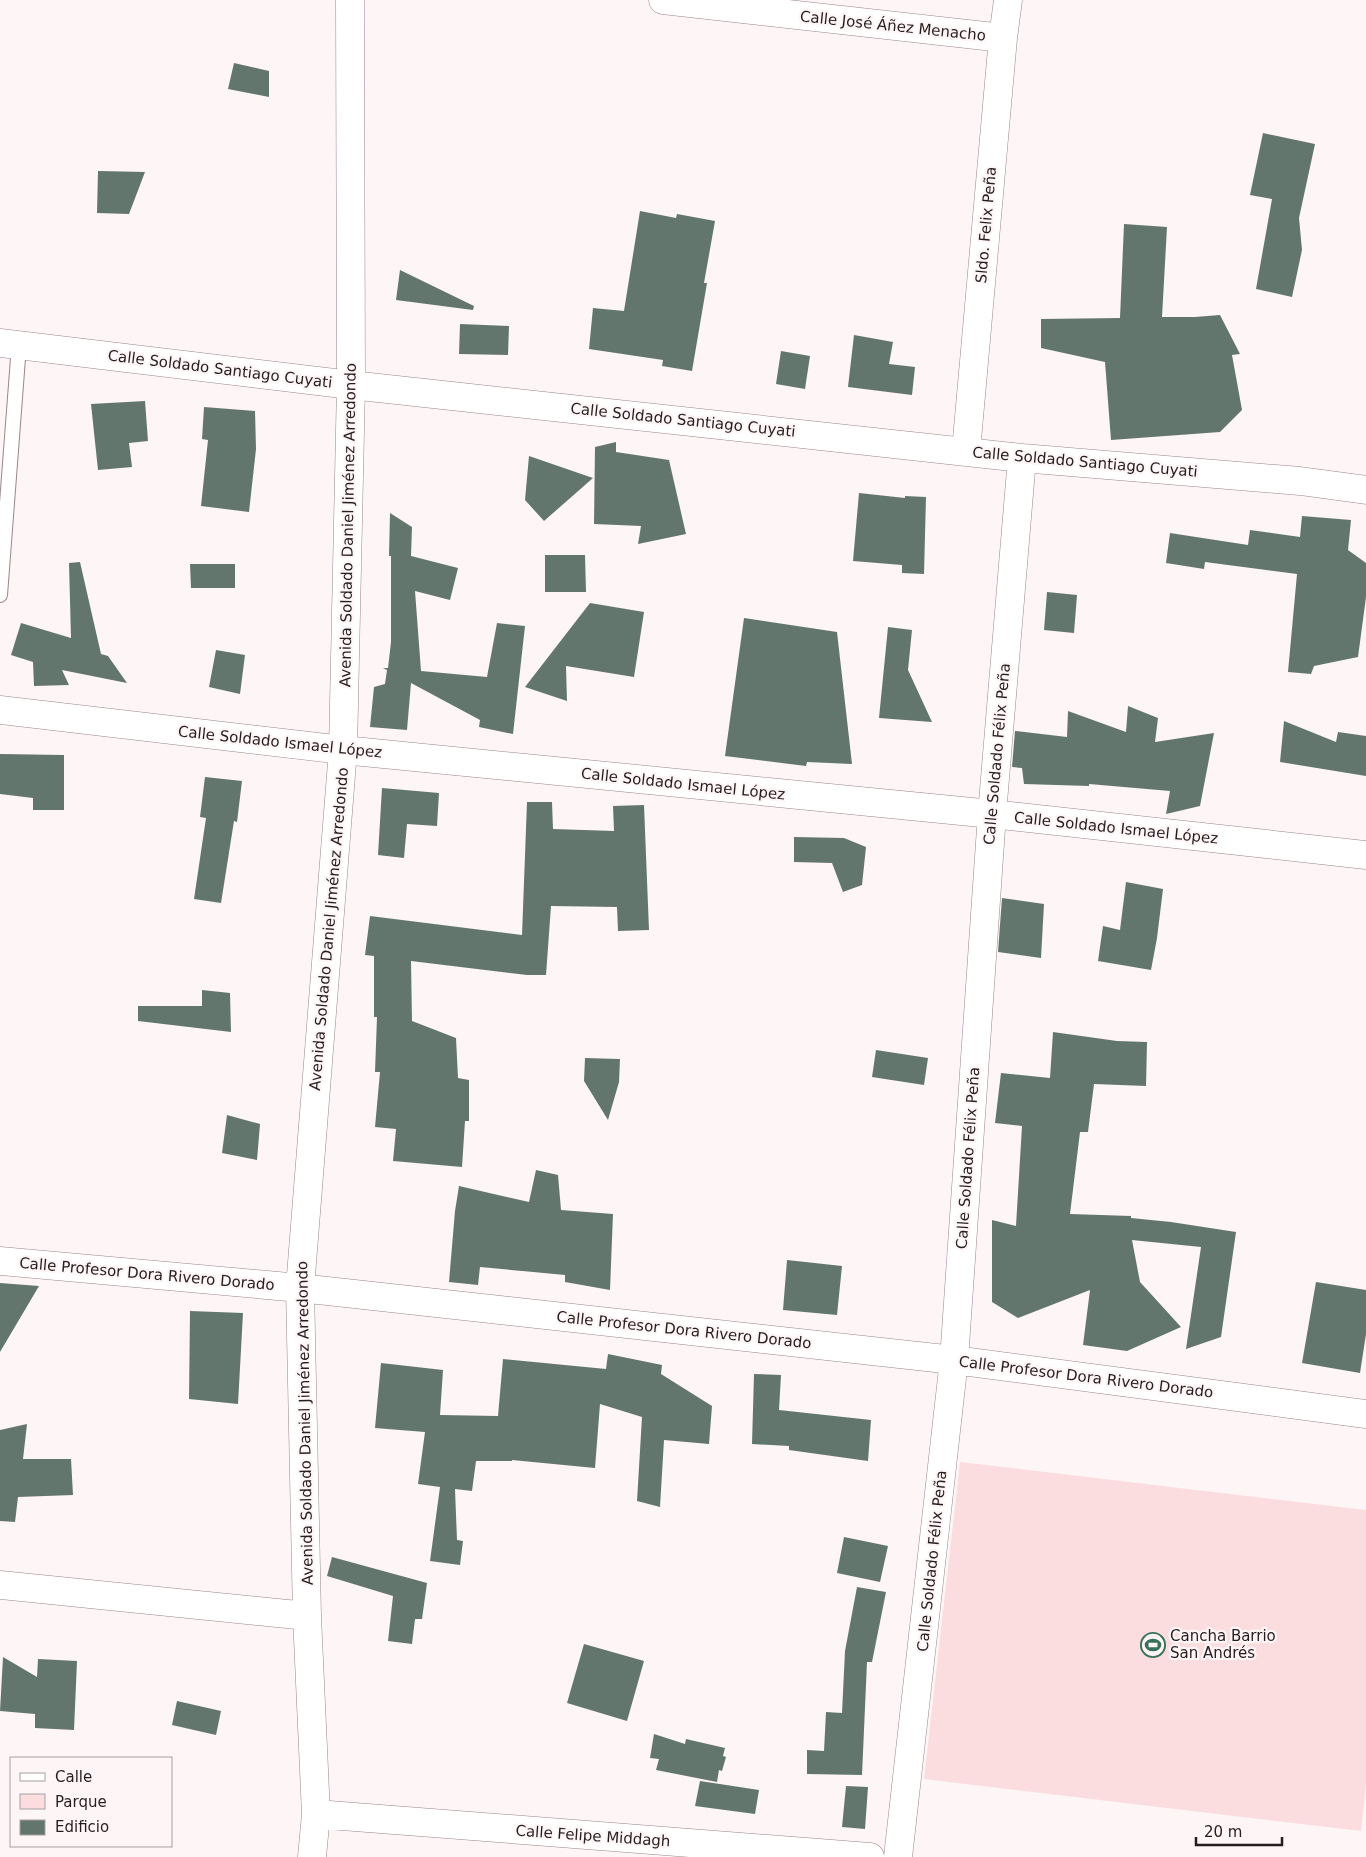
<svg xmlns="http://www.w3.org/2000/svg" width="1366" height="1857" font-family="'DejaVu Sans',sans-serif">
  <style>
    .green { fill: #fbdde0 }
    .building { fill: #63766d }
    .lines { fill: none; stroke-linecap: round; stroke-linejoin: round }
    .service-casing { stroke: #9b8688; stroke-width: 16 }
    .minor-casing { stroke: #9b8688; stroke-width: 29 }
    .service { stroke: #fff; stroke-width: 14 }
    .minor { stroke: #fff; stroke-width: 28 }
    .labels { text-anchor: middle; stroke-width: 4.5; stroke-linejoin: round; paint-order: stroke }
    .street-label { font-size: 15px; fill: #251d1e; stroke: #fef5f6 }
    .poi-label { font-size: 15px; fill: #251d1e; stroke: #fef5f6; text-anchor: start }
  </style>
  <rect width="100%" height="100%" fill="#fef5f6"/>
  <!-- green -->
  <path class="green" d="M 960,1462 L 1366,1510 L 1366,1783 L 1361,1831 L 924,1779 Z"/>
  <!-- building -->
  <path class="building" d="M 234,63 L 269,71 L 269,97 L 228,89 Z
    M 1263,133 L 1315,144 L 1299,218 L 1302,250 L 1292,297 L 1256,289 L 1272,199 L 1250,195 Z
    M 98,171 L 145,172 L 129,214 L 97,213 Z
    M 640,211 L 676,218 L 677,214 L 715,221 L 704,283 L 707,283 L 692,371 L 662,366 L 663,360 L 589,349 L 593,308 L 624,311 Z
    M 1124,224 L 1167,227 L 1162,317 L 1195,317 L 1220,315 L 1240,354 L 1232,355 L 1242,410 L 1220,432 L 1111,440 L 1105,362 L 1041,348 L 1041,319 L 1120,318 Z
    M 400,270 L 474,306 L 473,310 L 396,300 Z
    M 460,324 L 509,326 L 508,355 L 459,354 Z
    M 854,335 L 893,342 L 889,364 L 915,367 L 912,395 L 848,387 Z
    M 781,351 L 810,356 L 805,389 L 776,384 Z
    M 145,401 L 148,441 L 129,443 L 132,467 L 98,470 L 91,404 Z
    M 204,407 L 255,411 L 256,449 L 249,512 L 201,506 L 208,440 L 202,439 Z
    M 616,442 L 616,452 L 669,460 L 686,534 L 638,544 L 641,526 L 594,524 L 595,447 Z
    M 529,456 L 593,478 L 544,521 L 525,500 Z
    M 859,493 L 905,498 L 905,496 L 926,497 L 924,574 L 902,573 L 902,565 L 853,561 Z
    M 390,513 L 412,527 L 411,556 L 458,568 L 450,600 L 415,591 L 421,671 L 487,677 L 497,623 L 525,626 L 513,734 L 479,727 L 480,720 L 411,683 L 407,730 L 370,727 L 374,687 L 385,684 L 387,670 L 383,668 L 388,668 L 391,642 L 391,556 L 389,556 Z
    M 1302,516 L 1351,520 L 1348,550 L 1366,563 L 1366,597 L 1358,657 L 1314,666 L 1311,674 L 1288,672 L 1297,574 L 1205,562 L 1204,569 L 1166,563 L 1170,533 L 1248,545 L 1250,530 L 1300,537 Z
    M 545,555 L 585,555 L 586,592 L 545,592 Z
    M 80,562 L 101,654 L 108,656 L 127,683 L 62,670 L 69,685 L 34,686 L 33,662 L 11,655 L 21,623 L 71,638 L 69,563 Z
    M 190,564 L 235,564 L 235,588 L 191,588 Z
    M 1047,592 L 1077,595 L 1074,633 L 1044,630 Z
    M 590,603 L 644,612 L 634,677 L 566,666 L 567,701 L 525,687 Z
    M 744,618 L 837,632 L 852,764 L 807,762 L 806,766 L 725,756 Z
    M 888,627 L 912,630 L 908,670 L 932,722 L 879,718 Z
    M 216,650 L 245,655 L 240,694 L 209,687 Z
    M 1128,706 L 1158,718 L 1155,742 L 1214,733 L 1200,806 L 1166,814 L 1170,791 L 1089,784 L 1089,786 L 1024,784 L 1022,768 L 1012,767 L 1015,731 L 1067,737 L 1068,711 L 1126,732 Z
    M 1284,721 L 1336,742 L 1338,732 L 1366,736 L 1366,776 L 1280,762 Z
    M 0,754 L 64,755 L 64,810 L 33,810 L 33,798 L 0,794 Z
    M 205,777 L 242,781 L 237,822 L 234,821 L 221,903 L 194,899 L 206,818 L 200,817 Z
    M 382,788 L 439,793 L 437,826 L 407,824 L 404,858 L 378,855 Z
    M 527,802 L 552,802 L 553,829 L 614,831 L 613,806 L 644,805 L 649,930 L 618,931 L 617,907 L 551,906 L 546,975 L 527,975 L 411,961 L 412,1021 L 456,1038 L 458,1078 L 469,1080 L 469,1121 L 465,1121 L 462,1167 L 393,1161 L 396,1129 L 375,1127 L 380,1072 L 375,1072 L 377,1017 L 374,1017 L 374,956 L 365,955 L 370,916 L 522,935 Z
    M 794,837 L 844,838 L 866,847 L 862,885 L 843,892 L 832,863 L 794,862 Z
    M 1126,882 L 1163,889 L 1157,938 L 1151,970 L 1098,961 L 1103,926 L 1120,930 Z
    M 1002,898 L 1044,904 L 1041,958 L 998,952 Z
    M 202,990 L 230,993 L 231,1032 L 138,1021 L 138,1006 L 202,1006 Z
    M 1053,1032 L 1117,1041 L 1147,1042 L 1146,1086 L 1094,1084 L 1088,1132 L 1080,1132 L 1070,1214 L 1131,1216 L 1131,1218 L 1171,1222 L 1236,1232 L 1221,1337 L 1186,1349 L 1201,1247 L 1132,1240 L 1140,1282 L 1181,1327 L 1127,1351 L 1083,1345 L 1090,1290 L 1018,1318 L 992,1302 L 992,1220 L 1016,1226 L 1022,1126 L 995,1123 L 1001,1073 L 1050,1078 Z
    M 876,1050 L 928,1058 L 924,1085 L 872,1077 Z
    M 585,1058 L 620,1059 L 619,1082 L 608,1120 L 584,1081 Z
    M 227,1115 L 260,1124 L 257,1160 L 222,1153 Z
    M 536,1170 L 558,1175 L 561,1210 L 613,1214 L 610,1290 L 565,1282 L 565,1275 L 480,1267 L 478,1285 L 449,1282 L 455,1211 L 459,1186 L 529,1202 Z
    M 787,1260 L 842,1266 L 837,1315 L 783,1310 Z
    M 1316,1282 L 1366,1290 L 1366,1334 L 1360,1373 L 1302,1363 Z
    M 0,1283 L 39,1286 L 0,1352 Z
    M 190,1311 L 243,1313 L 238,1404 L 189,1399 Z
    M 608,1354 L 662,1365 L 661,1374 L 712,1406 L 709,1444 L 664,1440 L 660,1507 L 637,1501 L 642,1417 L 600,1404 L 595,1468 L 512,1460 L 512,1461 L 476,1461 L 472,1491 L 455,1489 L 457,1540 L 463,1541 L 460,1565 L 430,1561 L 440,1487 L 418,1484 L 425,1432 L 375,1428 L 381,1363 L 443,1370 L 440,1415 L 498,1416 L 503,1359 L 606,1369 Z
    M 754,1374 L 781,1375 L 779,1410 L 871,1420 L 868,1461 L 789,1450 L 789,1446 L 752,1444 Z
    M 27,1424 L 23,1459 L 71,1459 L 73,1495 L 18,1497 L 15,1522 L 0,1521 L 0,1430 Z
    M 844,1537 L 888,1546 L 880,1582 L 837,1573 Z
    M 332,1557 L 427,1583 L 422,1619 L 415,1619 L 412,1644 L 388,1641 L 393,1596 L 327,1576 Z
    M 857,1587 L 886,1592 L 872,1662 L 867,1662 L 862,1775 L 807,1774 L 807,1750 L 824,1751 L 826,1712 L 842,1713 L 845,1651 Z
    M 584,1644 L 644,1661 L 627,1721 L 567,1703 Z
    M 3,1657 L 37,1677 L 38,1659 L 77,1661 L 74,1730 L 35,1728 L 35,1714 L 0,1711 Z
    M 177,1701 L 221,1711 L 216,1735 L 172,1725 Z
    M 654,1734 L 685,1744 L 686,1739 L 725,1748 L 723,1756 L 726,1757 L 722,1771 L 719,1770 L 717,1782 L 656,1770 L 659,1759 L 650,1758 Z
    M 700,1781 L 759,1790 L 755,1814 L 695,1806 Z
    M 846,1786 L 868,1787 L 865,1829 L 842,1827 Z"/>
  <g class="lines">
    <defs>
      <path id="service" d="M 0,595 L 19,345"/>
      <path id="minor" d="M 663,0 L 1003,38
        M 0,343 L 351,385 L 1022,458 L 1300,481 L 1366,490
        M 966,451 L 1003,38 L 1008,0
        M 0,710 L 343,750 L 992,814 L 1366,855
        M 0,1261 L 300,1288 L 954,1360 L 1366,1414
        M 0,1585 L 307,1616
        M 316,1814 L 870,1857
        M 312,1857 L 316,1814 L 307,1616 L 300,1288 L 343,750 L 351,385 L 350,0
        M 898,1857 L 954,1360 L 992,814 L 1022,458"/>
    </defs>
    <!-- service casing -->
    <use href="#service" class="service-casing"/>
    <!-- minor casing -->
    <use href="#minor" class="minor-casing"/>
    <!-- service -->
    <use href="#service" class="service"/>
    <!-- minor -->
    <use href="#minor" class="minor"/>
  </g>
  <!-- icons -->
  <defs>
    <symbol id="stadium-ring" viewBox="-11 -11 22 22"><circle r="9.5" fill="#fef5f6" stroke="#38715a" stroke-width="1.5"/><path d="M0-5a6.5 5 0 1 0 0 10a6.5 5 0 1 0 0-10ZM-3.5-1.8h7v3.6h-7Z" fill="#38715a"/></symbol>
  </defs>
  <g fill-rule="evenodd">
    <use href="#stadium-ring" x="1139" y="1631" width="28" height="28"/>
  </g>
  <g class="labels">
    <!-- street labels -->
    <g class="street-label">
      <text transform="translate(893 26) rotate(6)" y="5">Calle José Áñez Menacho</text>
      <text transform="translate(986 225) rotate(-85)" y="5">Sldo. Felix Peña</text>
      <text transform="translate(220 369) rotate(7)" y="5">Calle Soldado Santiago Cuyati</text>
      <text transform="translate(683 420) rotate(6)" y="5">Calle Soldado Santiago Cuyati</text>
      <text transform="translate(1085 462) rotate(5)" y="5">Calle Soldado Santiago Cuyati</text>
      <text transform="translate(348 525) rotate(-89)" y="5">Avenida Soldado Daniel Jiménez Arredondo</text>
      <text transform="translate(280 742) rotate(6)" y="5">Calle Soldado Ismael López</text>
      <text transform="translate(997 754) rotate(-85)" y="5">Calle Soldado Félix Peña</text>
      <text transform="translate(683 784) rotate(6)" y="5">Calle Soldado Ismael López</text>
      <text transform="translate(1116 828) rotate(6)" y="5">Calle Soldado Ismael López</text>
      <text transform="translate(329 929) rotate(-85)" y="5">Avenida Soldado Daniel Jiménez Arredondo</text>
      <text transform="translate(968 1158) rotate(-86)" y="5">Calle Soldado Félix Peña</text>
      <text transform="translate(147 1274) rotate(5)" y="5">Calle Profesor Dora Rivero Dorado</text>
      <text transform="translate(684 1330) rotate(6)" y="5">Calle Profesor Dora Rivero Dorado</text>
      <text transform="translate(1086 1377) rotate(7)" y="5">Calle Profesor Dora Rivero Dorado</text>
      <text transform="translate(305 1423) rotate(-91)" y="5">Avenida Soldado Daniel Jiménez Arredondo</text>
      <text transform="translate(932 1561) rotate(-84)" y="5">Calle Soldado Félix Peña</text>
      <text transform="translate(593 1836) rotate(4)" y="5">Calle Felipe Middagh</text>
    </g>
    <!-- poi labels -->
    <g class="poi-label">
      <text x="1170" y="1641">Cancha Barrio<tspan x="1170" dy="17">San Andrés</tspan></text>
    </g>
  </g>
  <!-- legend -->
  <rect x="10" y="1757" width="162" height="90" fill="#fef5f6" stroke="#a79fa0"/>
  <rect x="20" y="1773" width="25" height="8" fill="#ffffff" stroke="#a79fa0"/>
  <text x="55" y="1782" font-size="15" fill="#251d1e">Calle</text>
  <rect x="20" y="1794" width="25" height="15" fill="#fbdde0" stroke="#a79fa0"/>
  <text x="55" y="1807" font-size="15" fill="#251d1e">Parque</text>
  <rect x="20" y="1820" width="25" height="15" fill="#63766d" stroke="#a79fa0"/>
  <text x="55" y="1832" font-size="15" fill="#251d1e">Edificio</text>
  <!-- scale -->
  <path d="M1196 1837v8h86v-8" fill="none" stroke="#251d1e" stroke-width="2.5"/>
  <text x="1204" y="1837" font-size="15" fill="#251d1e" stroke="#fef5f6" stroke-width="4" paint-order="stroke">20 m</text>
</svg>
